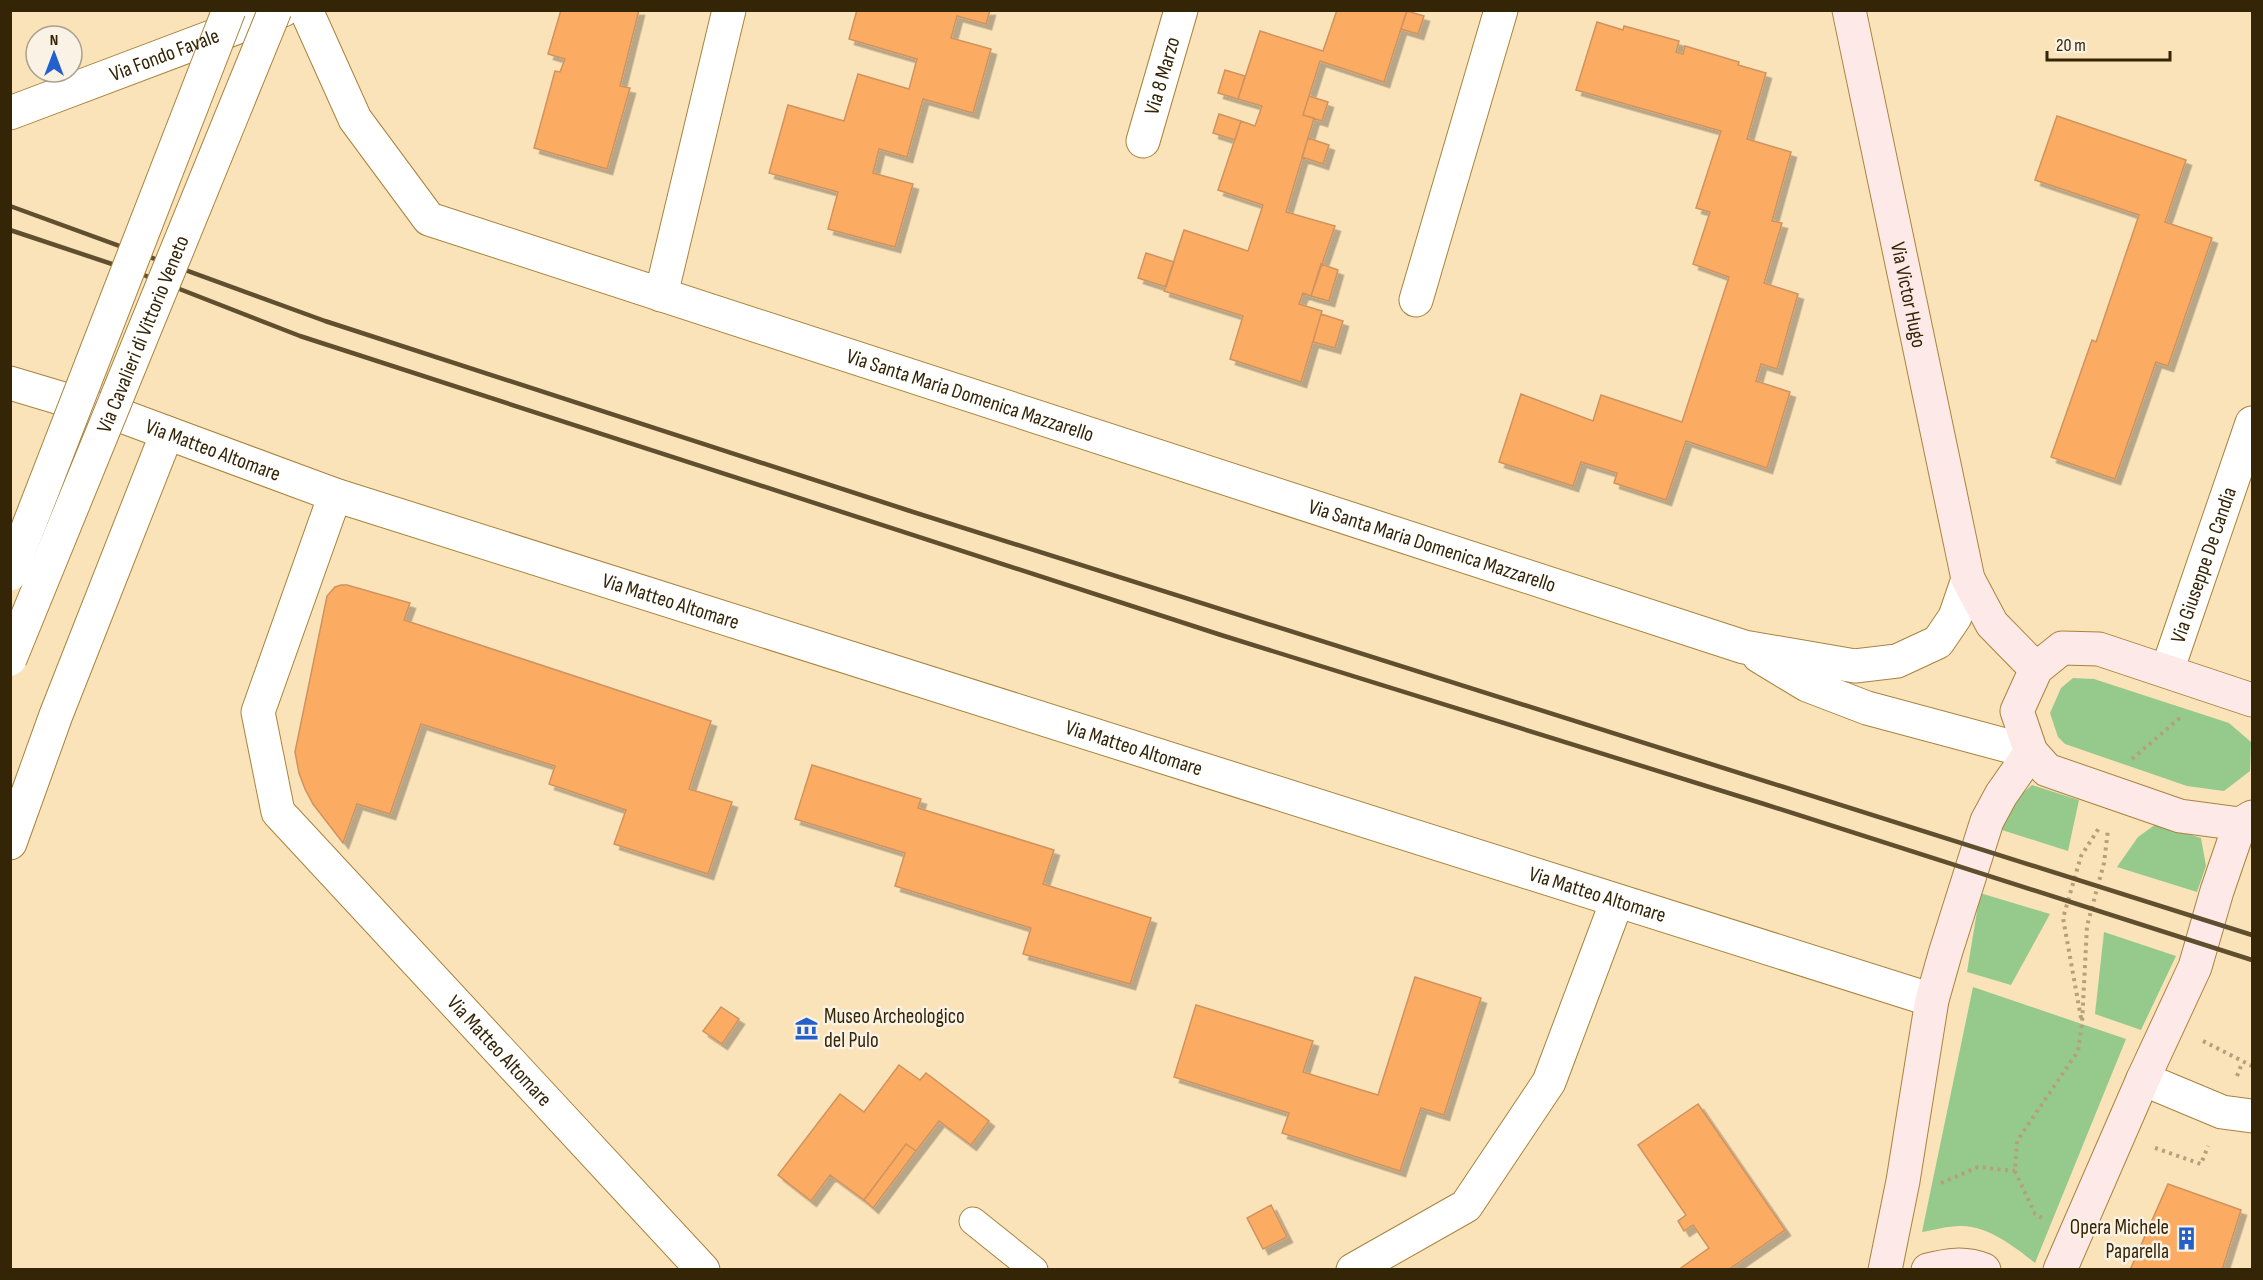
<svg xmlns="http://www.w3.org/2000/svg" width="2263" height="1280" font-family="'Sofia Sans Condensed',sans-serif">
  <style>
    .green { fill: #96ca8d }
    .building { fill: #fcab63; stroke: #cf935f; stroke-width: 1.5; filter: url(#shadow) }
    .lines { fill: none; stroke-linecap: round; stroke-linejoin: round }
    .pedestrian-casing { stroke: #a9833c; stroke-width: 29 }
    .minor-casing { stroke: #a9833c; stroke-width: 35 }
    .secondary-casing { stroke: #a9833c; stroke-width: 35 }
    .path { stroke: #b5a07a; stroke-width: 4; stroke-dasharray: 3 4.5; stroke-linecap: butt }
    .pedestrian { stroke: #fff; stroke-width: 27 }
    .minor { stroke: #fff; stroke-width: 33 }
    .secondary { stroke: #fce9e8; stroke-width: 33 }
    .rail { stroke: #604f2e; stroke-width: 4.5 }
    .minor-bridge-casing { stroke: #a9833c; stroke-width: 35; stroke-linecap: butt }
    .minor-bridge { stroke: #fff; stroke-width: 33 }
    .labels { text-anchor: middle; stroke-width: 5; stroke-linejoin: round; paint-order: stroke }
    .street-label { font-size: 21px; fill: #352507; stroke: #faf2e4 }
    .poi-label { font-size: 21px; fill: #352507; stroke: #faf2e4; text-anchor: start }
  </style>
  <defs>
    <filter id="shadow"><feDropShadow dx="5.5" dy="5.5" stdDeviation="0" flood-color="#0004"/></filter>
  </defs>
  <rect width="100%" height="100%" fill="#fae2b9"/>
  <!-- green -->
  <path class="green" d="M 2073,678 L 2094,679 L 2229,723 L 2251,742 L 2250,771 L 2224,791 L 2187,786 L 2065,744 L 2058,737 L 2050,713 L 2061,688 Z
    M 2032,785 L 2079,800 L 2068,851 L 2002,830 L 2012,803 Z
    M 2156,824 L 2201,838 L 2206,866 L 2197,892 L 2117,867 L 2138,837 Z
    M 1980,893 L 2050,914 L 2011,985 L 1967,972 Z
    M 2104,932 L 2176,956 L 2141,1030 L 2095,1014 Z
    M 1973,987 L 2126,1039 L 2035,1263 C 2015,1247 1987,1225 1960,1226 C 1948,1226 1934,1230 1922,1232 Z"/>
  <!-- building -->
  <path class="building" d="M 561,10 L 639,10 L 620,86 L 630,88 L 607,169 L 534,148 L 555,71 L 560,72 L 565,59 L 548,54 Z
    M 857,10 L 990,10 L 986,24 L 957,16 L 951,38 L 991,49 L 973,113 L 923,99 L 907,157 L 879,149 L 873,173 L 913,184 L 895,247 L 828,229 L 838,192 L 769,173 L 788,105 L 844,121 L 858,74 L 909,89 L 917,59 L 849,39 Z
    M 1337,10 L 1407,10 L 1384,82 L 1320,61 L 1303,115 L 1314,118 L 1286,212 L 1335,226 L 1311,296 L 1303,293 L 1299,304 L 1322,311 L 1301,382 L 1230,359 L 1243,316 L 1164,291 L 1184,230 L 1248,251 L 1263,205 L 1218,190 L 1241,121 L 1255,126 L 1262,106 L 1238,99 L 1260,31 L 1323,51 Z
    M 1407,11 L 1424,16 L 1418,34 L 1401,29 Z
    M 1597,22 L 1623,30 L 1624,26 L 1679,41 L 1676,52 L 1683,54 L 1685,46 L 1739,62 L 1738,65 L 1766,73 L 1747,139 L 1791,152 L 1772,221 L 1782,223 L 1764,283 L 1798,294 L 1777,369 L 1761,364 L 1756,381 L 1790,392 L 1767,468 L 1686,441 L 1666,500 L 1614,483 L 1617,473 L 1581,462 L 1573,486 L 1499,462 L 1521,394 L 1593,421 L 1601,395 L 1682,422 L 1729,277 L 1693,264 L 1710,212 L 1696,208 L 1721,131 L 1576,90 Z
    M 1225,70 L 1245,76 L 1238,99 L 1218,93 Z
    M 1309,96 L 1328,102 L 1322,121 L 1303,115 Z
    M 1219,114 L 1241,121 L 1235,140 L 1213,133 Z
    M 2057,116 L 2186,160 L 2165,222 L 2212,238 L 2168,366 L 2156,362 L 2115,479 L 2051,457 L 2092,340 L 2096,342 L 2139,215 L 2035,180 Z
    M 1308,138 L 1329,145 L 1323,164 L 1302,157 Z
    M 1146,253 L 1174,262 L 1166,287 L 1138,278 Z
    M 1321,264 L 1338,270 L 1329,301 L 1311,296 Z
    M 1321,314 L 1343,321 L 1335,348 L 1313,342 Z
    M 341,585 L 347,585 L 410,603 L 404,620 L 711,721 L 689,789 L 732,802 L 708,874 L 614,844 L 626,810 L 549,784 L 555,766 L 421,724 L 390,814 L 357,804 L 343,843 L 313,804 L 305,789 L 299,773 L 295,752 L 327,596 L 335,587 Z
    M 812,765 L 921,799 L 918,808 L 1054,850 L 1043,884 L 1151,918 L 1130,984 L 1023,954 L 1031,928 L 895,886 L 905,853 L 795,819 Z
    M 1415,977 L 1481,998 L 1444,1115 L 1421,1108 L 1400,1171 L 1282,1133 L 1289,1113 L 1174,1077 L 1196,1005 L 1313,1041 L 1303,1072 L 1378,1095 Z
    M 721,1007 L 739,1019 L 722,1044 L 703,1031 Z
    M 899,1065 L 920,1080 L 926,1073 L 989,1121 L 971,1145 L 939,1121 L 916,1151 L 906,1144 L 864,1200 L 830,1175 L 811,1201 L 778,1175 L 840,1094 L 864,1112 Z
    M 1698,1104 L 1785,1230 L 1728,1270 L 1678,1270 L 1709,1248 L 1693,1225 L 1684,1231 L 1678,1221 L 1686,1215 L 1638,1145 Z
    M 906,1144 L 916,1151 L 873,1208 L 864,1200 Z
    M 2168,1184 L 2241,1210 L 2222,1270 L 2130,1270 Z
    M 1271,1205 L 1287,1237 L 1263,1249 L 1247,1218 Z"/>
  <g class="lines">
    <defs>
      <path id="pedestrian" d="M 973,1221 L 1034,1270"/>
      <g id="minor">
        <path id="s1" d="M 306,10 L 355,119 L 429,219 L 1744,647 L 1855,666 L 1897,661 L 1938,642 L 1955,617 L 1968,579"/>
        <path id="s2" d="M 10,113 L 283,10"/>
        <path id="s3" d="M 1143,141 L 1181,10"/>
        <path d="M 661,295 L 729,10"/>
        <path d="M 1416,300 L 1501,10"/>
        <path id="s4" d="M 10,383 L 127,418 L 335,495 L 1932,1000"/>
        <path id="s5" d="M 335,495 L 258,712 L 278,812 L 703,1270"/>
        <path d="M 1759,656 L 1807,685 L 1867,708 L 2031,752"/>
        <path id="s6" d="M 2167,671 L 2252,423"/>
        <path d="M 10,843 L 56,715 L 167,433"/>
        <path d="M 2143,1079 L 2222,1112 L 2252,1116"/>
        <path d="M 1353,1270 L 1466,1206 L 1549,1082 L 1617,901"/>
      </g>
      <g id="secondary">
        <path id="s7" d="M 1849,10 L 1968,579 L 1992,624 L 2036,669"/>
        <path d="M 2252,700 L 2099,649 L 2062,648 L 2036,669 L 2017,711 L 2031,752 L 2047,770 L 2180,816 L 2240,824 L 2252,817"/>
        <path d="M 1885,1270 L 1903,1181 L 1932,1000 L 1945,954 L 1987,821 L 2001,795 L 2031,752"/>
        <path d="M 1928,1270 C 1947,1265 1965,1262 1984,1270"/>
        <path d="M 2060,1270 L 2143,1079 L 2195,967 L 2217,891 L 2240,824"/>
      </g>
    </defs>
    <!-- pedestrian casing -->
    <use href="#pedestrian" class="pedestrian-casing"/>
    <!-- minor casing -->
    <use href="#minor" class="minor-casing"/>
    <!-- secondary casing -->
    <use href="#secondary" class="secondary-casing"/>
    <!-- path -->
    <path class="path" d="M 2132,759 L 2181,717
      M 2081,1018 L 2063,918 L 2081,856 L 2099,828
      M 2203,1041 L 2252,1066
      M 2237,1076 L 2242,1063
      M 2155,1148 L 2201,1164 L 2208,1146
      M 1941,1183 L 1978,1167 L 2015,1171
      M 2042,1218 L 2035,1214 L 2015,1171 L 2017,1141 L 2078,1051 L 2082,1024 L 2087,926 L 2104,863 L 2108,830"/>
    <!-- pedestrian -->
    <use href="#pedestrian" class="pedestrian"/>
    <!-- minor -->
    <use href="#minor" class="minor"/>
    <!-- secondary -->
    <use href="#secondary" class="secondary"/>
    <!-- rail -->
    <path class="rail" d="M 10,206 L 325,321 L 907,510 L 2252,935
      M 10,230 L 136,272 L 300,336 L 1221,635 L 1764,804 L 2252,960"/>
    <defs>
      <g id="minor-bridge">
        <path d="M 10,574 L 229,10"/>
        <path id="s8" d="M 10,659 L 275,10"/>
      </g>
    </defs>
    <!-- minor-bridge casing -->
    <use href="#minor-bridge" class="minor-bridge-casing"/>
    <!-- minor-bridge -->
    <use href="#minor-bridge" class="minor-bridge"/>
  </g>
  <!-- icons -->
  <defs>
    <symbol id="museum-bare" viewBox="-9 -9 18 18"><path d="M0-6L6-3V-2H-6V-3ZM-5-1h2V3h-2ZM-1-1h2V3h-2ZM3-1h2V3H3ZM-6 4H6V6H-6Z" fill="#2460cc" stroke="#faf2e4" stroke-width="2.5" paint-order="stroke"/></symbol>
    <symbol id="building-bare" viewBox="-9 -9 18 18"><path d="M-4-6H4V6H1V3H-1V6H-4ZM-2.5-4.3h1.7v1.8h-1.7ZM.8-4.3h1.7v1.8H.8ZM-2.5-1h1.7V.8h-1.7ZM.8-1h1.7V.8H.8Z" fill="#2460cc" stroke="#faf2e4" stroke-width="2.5" paint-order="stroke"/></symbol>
  </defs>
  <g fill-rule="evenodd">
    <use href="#museum-bare" x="790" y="1012" width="33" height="33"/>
    <use href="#building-bare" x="2170" y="1222" width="33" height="33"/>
  </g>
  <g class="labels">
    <!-- street labels -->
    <g class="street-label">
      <text dy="7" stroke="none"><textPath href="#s2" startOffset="165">Via Fondo Favale</textPath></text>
      <text dy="7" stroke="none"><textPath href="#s3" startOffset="68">Via 8 Marzo</textPath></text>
      <text dy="7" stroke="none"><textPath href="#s7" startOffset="291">Via Victor Hugo</textPath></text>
      <text dy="7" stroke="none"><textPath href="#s8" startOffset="351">Via Cavalieri di Vittorio Veneto</textPath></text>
      <text dy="7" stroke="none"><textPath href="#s1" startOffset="813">Via Santa Maria Domenica Mazzarello</textPath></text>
      <text dy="7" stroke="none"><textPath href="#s4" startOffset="214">Via Matteo Altomare</textPath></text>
      <text dy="7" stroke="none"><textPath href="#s1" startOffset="1299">Via Santa Maria Domenica Mazzarello</textPath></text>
      <text dy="7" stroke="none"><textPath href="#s6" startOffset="112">Via Giuseppe De Candia</textPath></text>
      <text dy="7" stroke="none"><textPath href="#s4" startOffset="696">Via Matteo Altomare</textPath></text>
      <text dy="7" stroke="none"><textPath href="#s4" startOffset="1182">Via Matteo Altomare</textPath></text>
      <text dy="7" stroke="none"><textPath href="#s4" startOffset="1668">Via Matteo Altomare</textPath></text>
      <text dy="7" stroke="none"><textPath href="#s5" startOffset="658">Via Matteo Altomare</textPath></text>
    </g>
    <!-- poi labels -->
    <g class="poi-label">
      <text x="824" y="1023">Museo Archeologico<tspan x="824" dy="24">del Pulo</tspan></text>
      <text x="2169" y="1234" text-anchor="end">Opera Michele<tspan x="2169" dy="24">Paparella</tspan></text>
    </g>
  </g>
  <!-- border -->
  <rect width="2263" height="1280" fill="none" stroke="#352507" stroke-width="24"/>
  <!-- north arrow -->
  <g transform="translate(54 54)"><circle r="28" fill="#faf2e4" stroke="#aba08c" stroke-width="1.5"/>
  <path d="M0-4.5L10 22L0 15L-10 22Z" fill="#2460cc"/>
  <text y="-9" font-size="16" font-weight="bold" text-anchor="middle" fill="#352507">N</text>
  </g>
  <!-- scale -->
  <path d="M2047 51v9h123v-9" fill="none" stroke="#352507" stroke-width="3"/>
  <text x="2056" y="51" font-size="18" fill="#352507" stroke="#faf2e4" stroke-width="4.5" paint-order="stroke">20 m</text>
</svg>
